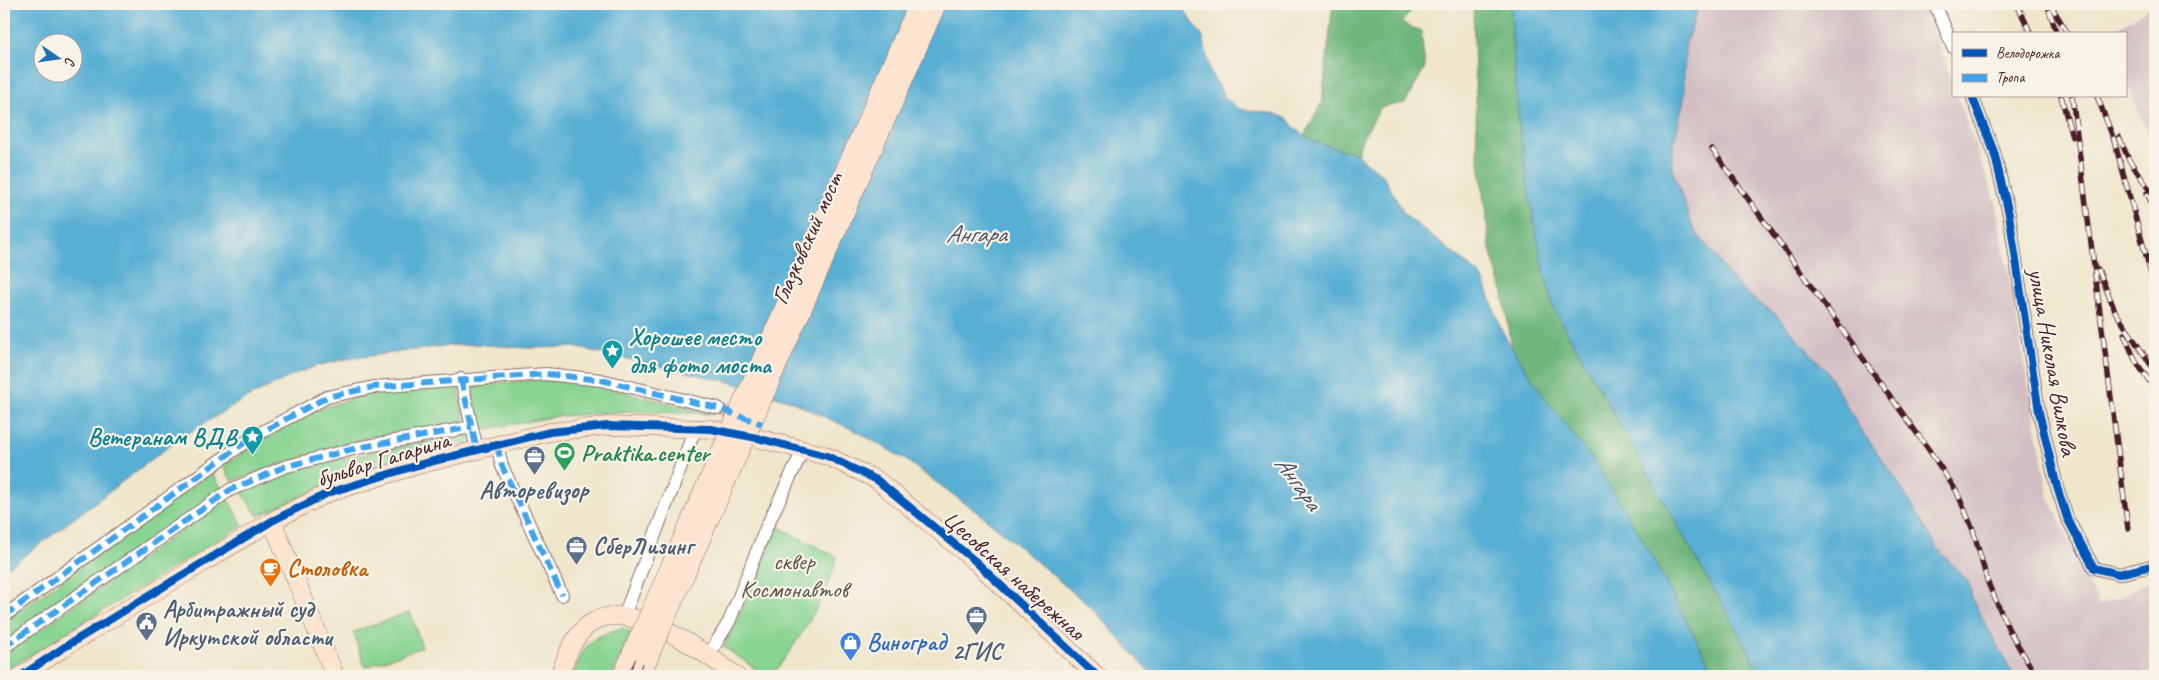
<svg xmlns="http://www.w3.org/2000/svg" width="2159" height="680" font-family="Caveat,sans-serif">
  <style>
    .industrial { fill: #d2bec2 }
    .green { fill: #88d492; stroke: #697a5e }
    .forest { fill: #6eb67c; stroke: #5c6a54 }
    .water { fill: #58afd4; stroke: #516780; fill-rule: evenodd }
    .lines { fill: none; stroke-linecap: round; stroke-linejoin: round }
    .street-tunnel { stroke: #cebeab; stroke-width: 12; stroke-dasharray: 12 6; stroke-linecap: butt }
    .street-casing { stroke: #846563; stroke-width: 14 }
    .secondary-casing { stroke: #846563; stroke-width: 19 }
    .street { stroke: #fff; stroke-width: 12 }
    .secondary { stroke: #fde4d1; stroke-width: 18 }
    .tram { stroke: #4a1f2b; stroke-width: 1 }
    .rail-casing { stroke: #4a1f2b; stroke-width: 5.5 }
    .rail { stroke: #f7f3e8; stroke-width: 4; stroke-dasharray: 11; stroke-linecap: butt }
    .secondary-bridge-casing { stroke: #846563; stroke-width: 19; stroke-linecap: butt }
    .secondary-bridge { stroke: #fde4d1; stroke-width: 18 }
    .quiet { stroke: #40a2eb; stroke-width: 6; stroke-dasharray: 12 6; stroke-linecap: butt }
    .cycleway-casing { stroke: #f7f3e8; stroke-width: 11 }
    .cycleway { stroke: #0057b8; stroke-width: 8 }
    .labels { text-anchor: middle; stroke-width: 4.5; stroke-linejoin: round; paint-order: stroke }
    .street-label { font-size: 24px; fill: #4a1f2b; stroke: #f7f3e8 }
    .culture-label { font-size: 24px; font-weight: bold; fill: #0d838f; stroke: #f7f3e8; text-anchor: start }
    .leisure-label { font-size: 24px; font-weight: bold; fill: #27864d; stroke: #f7f3e8; text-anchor: start }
    .service-label { font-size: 24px; font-weight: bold; fill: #4e5e75; stroke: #f7f3e8 }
    .park-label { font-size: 24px; fill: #5d554a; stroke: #f7f3e8 }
    .food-label { font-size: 24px; font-weight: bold; fill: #c56008; stroke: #f7f3e8; text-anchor: start }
    .shop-label { font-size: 24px; font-weight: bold; fill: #366cbe; stroke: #f7f3e8; text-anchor: start }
    .water-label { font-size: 25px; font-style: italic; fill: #4f5166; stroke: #f7f3e8 }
  </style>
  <rect width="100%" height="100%" fill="#f7f3e8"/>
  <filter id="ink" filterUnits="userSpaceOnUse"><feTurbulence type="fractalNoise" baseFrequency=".02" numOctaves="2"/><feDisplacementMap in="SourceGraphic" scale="10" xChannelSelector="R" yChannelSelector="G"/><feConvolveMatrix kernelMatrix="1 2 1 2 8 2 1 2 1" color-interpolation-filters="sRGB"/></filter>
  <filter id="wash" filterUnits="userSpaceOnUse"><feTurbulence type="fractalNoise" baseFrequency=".0096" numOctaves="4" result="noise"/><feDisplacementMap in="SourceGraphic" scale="20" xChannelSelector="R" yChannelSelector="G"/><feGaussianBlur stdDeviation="1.12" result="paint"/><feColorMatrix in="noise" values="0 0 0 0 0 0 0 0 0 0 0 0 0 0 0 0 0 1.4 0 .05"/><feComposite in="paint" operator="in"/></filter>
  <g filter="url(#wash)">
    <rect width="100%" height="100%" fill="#efe6cb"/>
    <!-- industrial -->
    <path class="industrial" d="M 1699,4 L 1924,4 L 1953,84 L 1953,96 L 1957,96 L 1995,200 L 2049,498 L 2099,605 L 2124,595 L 2155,578 L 2155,676 L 2014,676 L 2013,675 L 1973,601 L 1968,582 L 1938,549 L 1894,476 L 1860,429 L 1826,370 L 1775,314 L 1744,292 L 1728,275 L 1713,253 L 1694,230 L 1674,174 L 1671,157 L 1686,82 L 1685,45 Z
      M 2155,4 L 2155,151 L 2125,78 L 2125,34 L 2108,34 Z"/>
    <!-- green -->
    <path class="green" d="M 552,379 L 596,385 L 713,414 L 630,411 L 559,416 L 480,430 L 471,385 Z
      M 458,384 L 464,421 L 370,437 L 293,460 L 232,481 L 223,466 L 307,413 L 377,391 Z
      M 468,433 L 470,442 L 326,485 L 258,516 L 242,493 L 292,469 Z
      M 212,472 L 223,491 L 4,643 L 4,622 Z
      M 227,498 L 243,525 L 4,671 L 4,655 Z
      M 778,527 L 837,557 C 824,603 799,639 772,676 L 766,676 L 724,647 Z
      M 410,612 L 422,647 L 365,667 L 353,632 Z
      M 622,628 L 631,632 L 612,676 L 573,676 C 585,643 588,638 622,628 Z"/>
    <!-- forest -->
    <path class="forest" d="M 1333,4 L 1417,4 L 1401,23 L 1421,31 L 1425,67 L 1405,103 L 1381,107 L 1362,139 L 1357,155 L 1313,141 L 1304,136 L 1322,102 Z
      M 1473,4 L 1511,4 L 1513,54 L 1553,307 L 1763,676 L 1716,676 L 1640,535 L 1595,463 L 1542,394 L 1512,348 L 1503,294 L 1490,249 L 1477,145 Z"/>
    <!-- water -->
    <path class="water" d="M 4,4 L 1180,4 L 1203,37 L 1210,72 L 1225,98 L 1239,109 L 1276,114 L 1288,119 L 1295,129 L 1313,141 L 1341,150 L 1355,152 L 1361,158 L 1383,175 L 1404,214 L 1479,274 L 1485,283 L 1501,329 L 1512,348 L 1542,394 L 1595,463 L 1640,535 L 1716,676 L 1153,676 L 1094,610 L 985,518 L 906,460 L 860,433 L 791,401 L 731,382 L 574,347 L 526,348 L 475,344 L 444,346 L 346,359 L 316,366 L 295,374 L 243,400 L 180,438 L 35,548 L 4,570 ZM 42,42 L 72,42 L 72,72 L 42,72 Z
      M 1511,4 L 1699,4 L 1685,45 L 1684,98 L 1671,157 L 1674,174 L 1694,230 L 1713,253 L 1728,275 L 1744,292 L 1775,314 L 1826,370 L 1860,429 L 1894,476 L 1938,549 L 1968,582 L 1973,601 L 2014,676 L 1763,676 L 1553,307 C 1527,208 1514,106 1511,4 Z"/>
  </g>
  <g filter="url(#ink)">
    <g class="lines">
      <!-- street-tunnel -->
      <path class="street-tunnel" d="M 718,408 L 762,424"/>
      <defs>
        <path id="street" d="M 1935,4 L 1953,47
          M 1972,96 L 1994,152 L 2009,214 L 2039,412 L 2057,487 L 2067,518 L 2094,568 L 2119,574 L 2155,565
          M 461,379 L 477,450
          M 497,445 L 502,466 L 562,595
          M 4,616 L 251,438 L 327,397 L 374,387 L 546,374 L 601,380 L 718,408
          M 624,616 L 695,429
          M 4,647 L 230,490 L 284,467 L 357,448 L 472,427
          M 708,656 L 729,622 L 766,528 L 803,450"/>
        <path id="secondary" d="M 272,521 L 335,676
          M 21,676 L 63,648 L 181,576 L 272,521 L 328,493 L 418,465 L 497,445 L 550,432 L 607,426 L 711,429 L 757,438 L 827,456 L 877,480 L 975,561 L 1097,676
          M 559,676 C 566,657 574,633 593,622 C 630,598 706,653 736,676
          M 622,676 L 633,650
          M 641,676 L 649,657"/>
      </defs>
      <!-- street casing -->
      <use href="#street" class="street-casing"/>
      <!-- secondary casing -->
      <use href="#secondary" class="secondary-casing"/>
      <!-- street -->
      <use href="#street" class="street"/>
      <!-- secondary -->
      <use href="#secondary" class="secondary"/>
      <!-- tram -->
      <path class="tram" d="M 628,676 L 922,4
        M 637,676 L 769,372 L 932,4"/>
      <defs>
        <path id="rail" d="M 2017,4 L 2031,34
          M 2050,4 L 2068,34
          M 2049,10 L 2057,34
          M 2061,96 L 2072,137
          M 2072,96 L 2128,529
          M 2097,96 L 2114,140 L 2155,288
          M 2119,137 L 2129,160 L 2155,198
          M 1712,149 L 1929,450 L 1957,492 L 1973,530 L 1988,583 L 2009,630 L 2036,676
          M 2147,193 L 2155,210
          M 2098,269 L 2116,313 L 2155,371
          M 2124,334 L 2136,362 L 2155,389"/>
      </defs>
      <!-- rail casing -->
      <use href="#rail" class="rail-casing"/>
      <!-- rail -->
      <use href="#rail" class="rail"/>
      <defs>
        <path id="secondary-bridge" d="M 633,650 L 918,4
          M 649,657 L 937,4"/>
      </defs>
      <!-- secondary-bridge casing -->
      <use href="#secondary-bridge" class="secondary-bridge-casing"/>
      <!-- secondary-bridge -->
      <use href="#secondary-bridge" class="secondary-bridge"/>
      <!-- quiet -->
      <path class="quiet" d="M 461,379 L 477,450
        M 497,445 L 502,466 L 562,595
        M 4,616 L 251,438 L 327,397 L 374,387 L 546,374 L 601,380 L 718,408 L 762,424
        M 4,647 L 230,490 L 284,467 L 357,448 L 472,427"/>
      <defs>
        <path id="cycleway" d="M 1972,96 L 1994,152 L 2009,214 L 2039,412 L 2057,487 L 2067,518 L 2094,568 L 2119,574 L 2155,565
          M 21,676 L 63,648 L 181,576 L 272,521 L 328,493 L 418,465 L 497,445 L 550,432 L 607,426 L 711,429 L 757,438 L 827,456 L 877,480 L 975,561 L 1097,676"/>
      </defs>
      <!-- cycleway casing -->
      <use href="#cycleway" class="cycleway-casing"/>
      <!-- cycleway -->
      <use href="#cycleway" class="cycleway"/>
    </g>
  </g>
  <!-- icons -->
  <defs>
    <symbol id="sight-pin" viewBox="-11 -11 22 30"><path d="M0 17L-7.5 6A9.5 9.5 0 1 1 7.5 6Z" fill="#0f9aa8" stroke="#f7f3e8"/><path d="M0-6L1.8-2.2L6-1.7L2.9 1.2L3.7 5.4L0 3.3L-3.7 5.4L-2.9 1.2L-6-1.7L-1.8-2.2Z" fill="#fff"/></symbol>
    <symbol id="stadium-pin" viewBox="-11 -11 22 30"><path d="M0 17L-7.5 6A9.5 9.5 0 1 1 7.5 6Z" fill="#2e9e5b" stroke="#f7f3e8"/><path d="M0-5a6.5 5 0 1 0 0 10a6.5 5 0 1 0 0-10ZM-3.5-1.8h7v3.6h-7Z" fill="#fff"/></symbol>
    <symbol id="office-pin" viewBox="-11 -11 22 30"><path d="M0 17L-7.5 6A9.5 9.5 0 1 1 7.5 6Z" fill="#5c6f8a" stroke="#f7f3e8"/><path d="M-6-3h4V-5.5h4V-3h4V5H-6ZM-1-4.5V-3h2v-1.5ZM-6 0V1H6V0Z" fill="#fff"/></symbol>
    <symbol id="cafe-pin" viewBox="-11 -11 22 30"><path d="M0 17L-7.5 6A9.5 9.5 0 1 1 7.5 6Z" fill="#e8710a" stroke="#f7f3e8"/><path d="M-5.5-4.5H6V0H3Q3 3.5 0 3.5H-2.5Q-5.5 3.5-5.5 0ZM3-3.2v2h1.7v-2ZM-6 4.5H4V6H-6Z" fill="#fff"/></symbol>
    <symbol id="civic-pin" viewBox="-11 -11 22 30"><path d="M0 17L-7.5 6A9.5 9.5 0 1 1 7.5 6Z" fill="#5c6f8a" stroke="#f7f3e8"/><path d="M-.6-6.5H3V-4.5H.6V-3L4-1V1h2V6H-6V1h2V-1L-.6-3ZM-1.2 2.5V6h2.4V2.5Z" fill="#fff"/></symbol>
    <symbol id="shop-pin" viewBox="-11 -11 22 30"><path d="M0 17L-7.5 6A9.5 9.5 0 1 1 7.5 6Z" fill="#3f7fe0" stroke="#f7f3e8"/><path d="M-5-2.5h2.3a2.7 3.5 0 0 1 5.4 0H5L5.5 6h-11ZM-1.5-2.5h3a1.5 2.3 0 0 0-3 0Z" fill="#fff"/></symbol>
  </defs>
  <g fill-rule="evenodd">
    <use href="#sight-pin" x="600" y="338" width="25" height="34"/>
    <use href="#sight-pin" x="240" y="424" width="25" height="34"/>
    <use href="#stadium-pin" x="552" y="440" width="25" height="34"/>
    <use href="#office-pin" x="522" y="444" width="25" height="34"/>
    <use href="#office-pin" x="564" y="534" width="25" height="34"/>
    <use href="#cafe-pin" x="258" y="556" width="25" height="34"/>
    <use href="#office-pin" x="964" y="604" width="25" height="34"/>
    <use href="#civic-pin" x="134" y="610" width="25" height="34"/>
    <use href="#shop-pin" x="838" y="630" width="25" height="34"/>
  </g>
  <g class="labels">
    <!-- street labels -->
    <g class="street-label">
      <text transform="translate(807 238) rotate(-66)" y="8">Глазковский мост</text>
      <text transform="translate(2053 362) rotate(80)" y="8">улица Николая Вилкова</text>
      <text transform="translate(383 459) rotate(-17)" y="8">бульвар Гагарина</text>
      <text transform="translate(1014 575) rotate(42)" y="8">Цесовская набережная</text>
    </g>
    <!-- culture labels -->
    <g class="culture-label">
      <text x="629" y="345">Хорошее место<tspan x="629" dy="28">для фото моста</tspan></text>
      <text x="237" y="445" text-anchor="end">Ветеранам ВДВ</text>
    </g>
    <!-- leisure labels -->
    <g class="leisure-label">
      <text x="581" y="461">Praktika.center</text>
    </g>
    <!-- service labels -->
    <g class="service-label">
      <text x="534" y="498">Авторевизор</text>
      <text x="593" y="554" text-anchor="start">СберЛизинг</text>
      <text x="163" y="617" text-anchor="start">Арбитражный суд<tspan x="163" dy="28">Иркутской области</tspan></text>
      <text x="977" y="659">2ГИС</text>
    </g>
    <!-- park labels -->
    <g class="park-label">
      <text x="794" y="569">сквер<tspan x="794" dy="28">Космонавтов</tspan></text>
    </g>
    <!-- food labels -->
    <g class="food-label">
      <text x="287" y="576">Столовка</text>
    </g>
    <!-- shop labels -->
    <g class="shop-label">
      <text x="867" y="650">Виноград</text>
    </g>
    <!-- water labels -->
    <g class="water-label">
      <text x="976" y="242">Ангара</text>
      <text transform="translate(1299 482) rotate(54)" y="9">Ангара</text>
    </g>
  </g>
  <!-- margin -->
  <rect width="2159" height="680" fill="none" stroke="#f7f3e8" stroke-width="20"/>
  <!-- legend -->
  <rect x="1952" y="32" width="175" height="65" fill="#f7f3e8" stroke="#b29e9c"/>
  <rect x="1962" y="49" width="25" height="8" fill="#0057b8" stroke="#b29e9c"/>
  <text x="1996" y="58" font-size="15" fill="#4a1f2b">Велодорожка</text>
  <rect x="1962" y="74" width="25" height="8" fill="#40a2eb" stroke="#b29e9c"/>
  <text x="1996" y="82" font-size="15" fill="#4a1f2b">Тропа</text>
  <!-- north arrow -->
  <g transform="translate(58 58) rotate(103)"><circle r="24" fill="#f7f3e8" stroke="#b29e9c"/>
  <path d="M0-4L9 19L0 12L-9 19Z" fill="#1f6fb2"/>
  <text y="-8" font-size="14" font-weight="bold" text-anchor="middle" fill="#4a1f2b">С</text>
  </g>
</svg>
